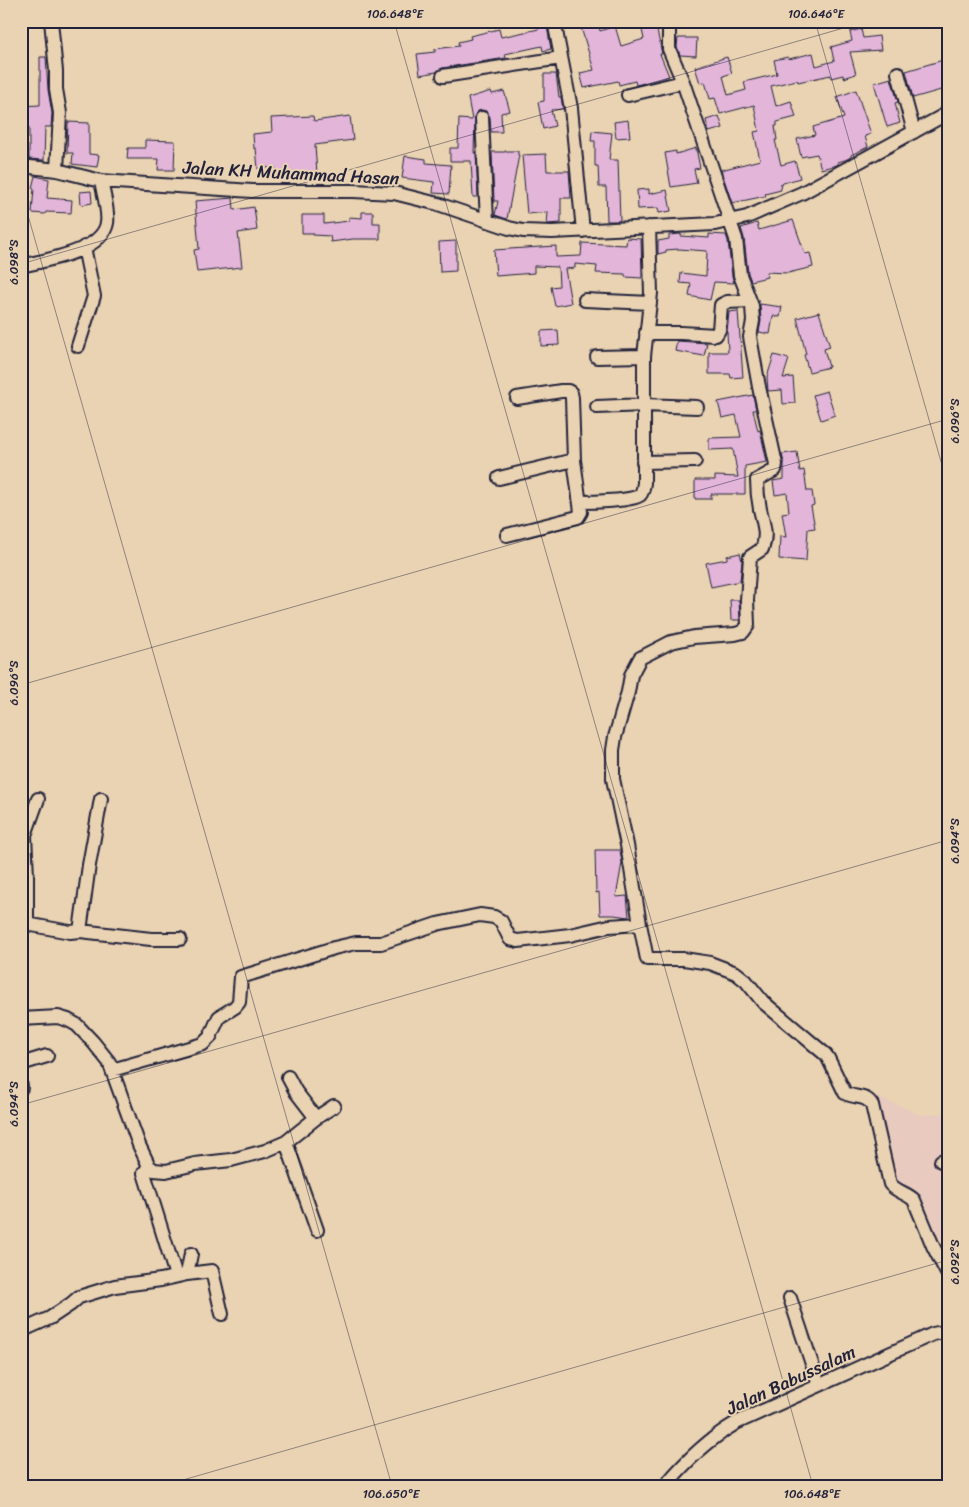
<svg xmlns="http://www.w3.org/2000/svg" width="969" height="1507" font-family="Sriracha,sans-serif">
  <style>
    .built { fill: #e8cabe }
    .building { fill: #e2b5d9; stroke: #22223b }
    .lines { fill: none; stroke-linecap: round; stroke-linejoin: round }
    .minor-casing { stroke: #22223b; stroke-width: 16 }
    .minor { stroke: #ead3b3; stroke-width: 12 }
    .ticks { fill: none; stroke: #22223b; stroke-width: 1; stroke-opacity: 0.45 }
    .labels { text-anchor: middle; stroke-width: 4; stroke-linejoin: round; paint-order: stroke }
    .street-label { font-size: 18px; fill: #22223b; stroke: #ead3b3 }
    .neatline { fill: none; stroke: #22223b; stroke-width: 2 }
    .ticks-label { font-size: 12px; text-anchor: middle; fill: #22223b }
  </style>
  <rect width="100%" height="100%" fill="#ead3b3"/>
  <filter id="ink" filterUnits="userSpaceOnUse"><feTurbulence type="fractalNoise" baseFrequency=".02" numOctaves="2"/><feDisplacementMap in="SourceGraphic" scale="10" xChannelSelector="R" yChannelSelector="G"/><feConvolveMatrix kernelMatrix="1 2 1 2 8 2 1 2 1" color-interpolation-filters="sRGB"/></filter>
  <g filter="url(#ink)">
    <!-- built -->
    <path class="built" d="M 876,1096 L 921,1115 L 948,1113 L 948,1238 L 936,1240 L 927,1210 L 913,1193 L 896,1183 Z"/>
    <!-- building -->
    <path class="building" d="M 538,21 L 546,21 L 551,49 L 543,51 L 542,46 L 505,54 L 506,58 L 442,68 L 436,72 L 420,75 L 417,54 L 435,52 L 435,49 L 459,46 L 458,42 L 471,39 L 470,36 L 499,29 L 501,37 L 539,29 Z
      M 579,21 L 598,21 L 600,31 L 615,26 L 621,46 L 644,39 L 640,21 L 655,21 L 662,54 L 660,54 L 669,76 L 664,78 L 636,85 L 635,81 L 619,85 L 618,81 L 584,88 L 580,73 L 594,70 Z
      M 861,29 L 863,38 L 879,36 L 881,50 L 850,52 L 856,74 L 844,78 L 843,75 L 831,78 L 831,75 L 798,82 L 797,80 L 771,86 L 776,106 L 791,101 L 796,117 L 777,122 L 777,126 L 775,126 L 777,140 L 775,140 L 781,165 L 795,161 L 800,178 L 780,184 L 781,190 L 765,194 L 766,196 L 732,203 L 721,170 L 760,160 L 754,132 L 759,131 L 754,105 L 720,114 L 715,98 L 710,99 L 705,82 L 700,83 L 695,67 L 727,57 L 732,73 L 723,76 L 728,95 L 746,90 L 744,82 L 777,74 L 774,60 L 788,57 L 789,59 L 813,53 L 816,66 L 834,61 L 831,47 L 852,41 L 850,32 Z
      M 678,38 L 697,38 L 696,56 L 680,55 L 677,47 Z
      M 40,57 L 46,57 L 48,90 L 52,113 L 51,127 L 45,127 L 44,160 L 29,159 L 29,128 L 21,129 L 21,106 L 40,105 Z
      M 943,60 L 948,76 L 948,88 L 913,98 L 906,71 Z
      M 544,74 L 556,74 L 559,97 L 561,97 L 563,109 L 551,110 L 555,126 L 543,129 L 538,102 L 544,101 Z
      M 891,78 L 898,102 L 895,103 L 900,123 L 887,127 L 874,83 Z
      M 856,90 L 871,134 L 865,136 L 868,147 L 851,155 L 851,157 L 845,160 L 838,162 L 838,164 L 837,165 L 821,169 L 817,154 L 801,157 L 797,139 L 815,135 L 813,127 L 844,118 L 837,97 Z
      M 491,91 L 492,94 L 504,91 L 510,111 L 501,113 L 502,132 L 491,132 L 490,117 L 486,111 L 482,110 L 478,111 L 475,115 L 474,153 L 476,153 L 478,197 L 473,197 L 471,161 L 450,161 L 450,148 L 458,148 L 459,119 L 472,120 L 468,98 Z
      M 313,116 L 314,121 L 350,116 L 353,140 L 315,145 L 317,174 L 276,177 L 275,167 L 258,169 L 256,148 L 254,149 L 253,134 L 272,132 L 271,118 Z
      M 719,116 L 723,128 L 709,132 L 706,120 Z
      M 628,120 L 630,137 L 616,138 L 614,122 Z
      M 68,122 L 89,123 L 89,154 L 99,155 L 97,167 L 72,164 L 73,153 L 67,153 Z
      M 592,131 L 612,133 L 609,160 L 618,160 L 620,221 L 607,221 L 606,187 L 599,187 L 598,166 L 595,166 L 595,141 L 591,141 Z
      M 145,140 L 175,141 L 174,170 L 158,170 L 159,159 L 127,159 L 128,148 L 145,148 Z
      M 696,148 L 700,168 L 694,169 L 697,183 L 671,187 L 665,153 L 676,151 L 676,154 Z
      M 505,151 L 518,151 L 518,155 L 519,155 L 507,219 L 495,215 L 498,201 L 494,201 L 492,152 L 505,152 Z
      M 546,154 L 547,171 L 569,171 L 571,198 L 561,198 L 561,223 L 547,224 L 548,212 L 527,214 L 522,155 Z
      M 405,156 L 426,159 L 426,163 L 451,165 L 449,194 L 433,193 L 434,182 L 402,178 Z
      M 35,176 L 49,179 L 47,198 L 72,200 L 71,213 L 46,212 L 45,214 L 32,213 L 34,188 L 32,188 Z
      M 649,189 L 649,194 L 667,190 L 671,211 L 659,213 L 658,208 L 638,209 L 637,190 Z
      M 91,191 L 92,203 L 81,205 L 80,192 Z
      M 233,198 L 234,210 L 254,207 L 257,230 L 238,233 L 242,267 L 197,272 L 194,250 L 199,249 L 195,201 Z
      M 362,212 L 373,212 L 373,223 L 380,223 L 380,239 L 353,239 L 331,242 L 330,236 L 313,235 L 313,233 L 302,233 L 302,215 L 324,215 L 324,224 L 349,221 L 349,217 L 362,218 Z
      M 793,220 L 805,254 L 810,253 L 813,267 L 788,273 L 766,272 L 767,277 L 751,281 L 748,273 L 744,238 L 741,228 L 757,223 L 759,230 Z
      M 681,234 L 681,236 L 709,238 L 709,234 L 726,235 L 728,241 L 732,276 L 734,283 L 714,282 L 710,300 L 689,296 L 691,284 L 680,283 L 681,273 L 706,276 L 707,251 L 679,249 L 666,250 L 666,252 L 658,254 L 658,241 L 669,239 L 669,235 Z
      M 627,238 L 641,239 L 642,278 L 625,277 L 625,274 L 596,273 L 597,266 L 575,264 L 575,268 L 565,269 L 571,303 L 555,306 L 551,287 L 559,286 L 558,267 L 534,266 L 534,273 L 496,276 L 494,250 L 556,246 L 556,257 L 581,256 L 582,243 L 626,245 Z
      M 456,241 L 456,271 L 440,272 L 439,242 Z
      M 760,304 L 782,307 L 780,317 L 773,316 L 770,334 L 759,332 L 761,321 Z
      M 738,311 L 743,377 L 731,378 L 730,374 L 709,374 L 709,352 L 728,352 L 727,332 L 729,312 Z
      M 819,312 L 830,347 L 824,349 L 829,367 L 809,372 L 804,355 L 806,354 L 797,318 Z
      M 558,330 L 559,345 L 541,346 L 541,331 Z
      M 677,341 L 707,343 L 704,356 L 675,351 Z
      M 774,355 L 789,359 L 783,378 L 793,377 L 795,403 L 783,404 L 782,390 L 768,391 L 767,377 Z
      M 827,391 L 835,415 L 821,420 L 813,395 Z
      M 753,395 L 756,410 L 753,410 L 758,431 L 760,430 L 767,462 L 745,466 L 745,494 L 711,494 L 711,499 L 695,499 L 695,480 L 715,480 L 715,476 L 738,477 L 733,449 L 709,450 L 709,438 L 741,437 L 736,415 L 722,418 L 718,402 Z
      M 797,452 L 800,471 L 804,470 L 807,491 L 812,491 L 814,505 L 811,506 L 815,528 L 808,529 L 806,561 L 779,559 L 780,536 L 786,537 L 782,513 L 789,512 L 787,493 L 775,495 L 773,481 L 784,479 L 784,463 L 782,454 Z
      M 740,553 L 742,561 L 740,581 L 711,587 L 706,563 L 727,559 L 727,556 Z
      M 730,600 L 739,600 L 740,620 L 731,620 Z
      M 595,850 L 620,850 L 622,863 L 616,897 L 627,896 L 629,917 L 614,915 L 600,915 L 599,892 L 596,893 Z"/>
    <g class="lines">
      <defs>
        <path id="minor" d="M 51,21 L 56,71 L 56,89 L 60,113 L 57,170
          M 554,21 L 571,108 L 583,231
          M 898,73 L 914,132
          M 443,76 L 561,58
          M 628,95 L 683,82
          M 482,118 L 487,221
          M 21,166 L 57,170 L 101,181 L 252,191 L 353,191 L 394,193 L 438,204 L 509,228 L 523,231 L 552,232 L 715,224 L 747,217 L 802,193 L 948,113
          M 21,266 C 45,260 102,252 107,223 C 109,212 103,192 101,181
          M 585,300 L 650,303
          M 646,333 L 681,333 L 716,335 L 719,330 L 721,305 L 727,302 L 750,301
          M 78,346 L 94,296 L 84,247
          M 597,357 L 644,356
          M 597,407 L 644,405 L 697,407
          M 643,462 L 695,461
          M 499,478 L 574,460
          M 580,502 C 591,502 633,501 640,495 C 643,492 643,488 644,483 L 644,356 L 651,293 L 649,227
          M 507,535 L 578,517 L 581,512 L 574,460 L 572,398 L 571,393 L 568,391 L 561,391 L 517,398
          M 21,923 L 70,932 L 80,931 L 89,865 L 101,799
          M 27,924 L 27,876 L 25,835 L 38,799
          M 640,924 L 627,845 L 613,779 L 613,750 L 615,737 L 628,692 L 631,675 L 640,658 L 671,642 L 694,637 L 735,634 L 743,632 L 748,625 L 747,600 L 750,557 L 762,549 C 768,535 763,523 760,509 C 758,499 757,490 757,480 L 775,470 L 776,464 L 759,387 L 750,337 L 753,321 L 752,306 L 740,275 L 736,239 L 683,82 L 669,49 L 669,21
          M 80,931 L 151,939 L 180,939
          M 21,1019 L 58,1017 L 68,1020 L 77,1025 L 93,1042 L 109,1062 L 139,1145 L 149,1166 L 154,1170 L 166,1171 L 195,1164 L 231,1160 L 265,1151 L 286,1142 L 316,1118 L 334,1106
          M 21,1064 L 47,1056
          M 112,1070 L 203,1044 L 210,1037 L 219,1017 L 235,1007 L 239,1002 L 241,977 L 334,948 L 356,943 L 381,943 L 437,924 L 480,915 L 494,917 L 501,921 L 510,939 L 518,941 L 570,935 L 609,926 L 640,924 L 647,959 L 684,959 L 710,963 L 736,973 L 746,981 L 763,1002 L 825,1054 L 828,1058 L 845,1093 C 855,1099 866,1094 872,1105 L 890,1184 C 897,1192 907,1193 914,1200 L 933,1246 L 948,1275
          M 288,1077 L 296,1092 L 316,1118
          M 21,1086 L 21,1088
          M 286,1142 L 317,1230
          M 941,1161 L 948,1160
          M 149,1166 L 144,1173 L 176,1276
          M 187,1274 L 212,1271 L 222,1314
          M 790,1298 L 819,1385
          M 21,1331 L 50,1318 L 71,1304 L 79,1297 L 115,1286 L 161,1280 L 187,1274 L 191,1254
          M 665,1486 C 685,1462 709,1439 736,1423 L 933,1334 L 948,1331"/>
      </defs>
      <!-- minor casing -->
      <use href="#minor" class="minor-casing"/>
      <!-- minor -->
      <use href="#minor" class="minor"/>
    </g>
  </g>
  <!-- ticks -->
  <path class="ticks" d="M 394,21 L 813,1486M 815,21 L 948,486M 21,191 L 392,1486M 21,264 L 868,21M 21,685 L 948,419M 21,1105 L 948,840M 162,1486 L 948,1260"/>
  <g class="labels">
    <!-- street labels -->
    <g class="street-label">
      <text transform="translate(291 173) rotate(3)" y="6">Jalan KH Muhammad Hasan</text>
      <text transform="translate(791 1380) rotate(-25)" y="6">Jalan Babussalam</text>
    </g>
  </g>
  <!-- margin -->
  <rect width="969" height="1507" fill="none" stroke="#ead3b3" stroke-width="55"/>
  <rect x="28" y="28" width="914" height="1452" class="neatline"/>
  <g class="ticks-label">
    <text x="395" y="18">106.648°E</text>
    <text x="816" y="18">106.646°E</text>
    <text transform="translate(14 262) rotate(-90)" y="4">6.098°S</text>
    <text transform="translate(955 421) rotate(-90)" y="4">6.096°S</text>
    <text transform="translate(14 683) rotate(-90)" y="4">6.096°S</text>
    <text transform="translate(955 841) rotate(-90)" y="4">6.094°S</text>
    <text transform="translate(14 1104) rotate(-90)" y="4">6.094°S</text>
    <text transform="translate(955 1262) rotate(-90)" y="4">6.092°S</text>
    <text x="391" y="1498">106.650°E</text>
    <text x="812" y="1498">106.648°E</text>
  </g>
</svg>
